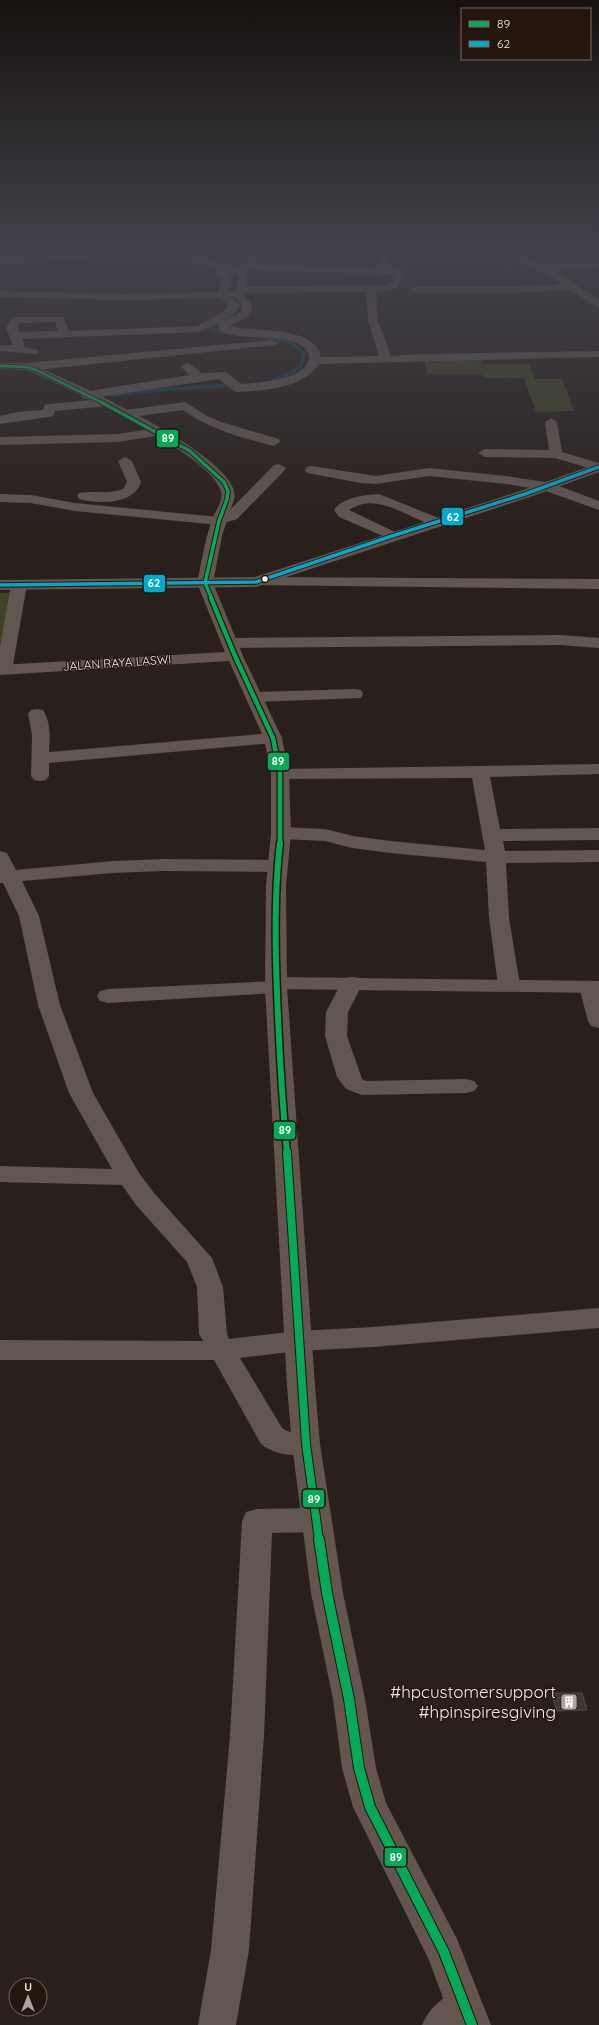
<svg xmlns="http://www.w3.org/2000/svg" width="599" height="2025" font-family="Quicksand,sans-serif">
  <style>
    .green { fill: #3f4224 }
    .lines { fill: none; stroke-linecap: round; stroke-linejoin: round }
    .stream { stroke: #144256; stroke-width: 3.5 }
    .building { fill: #3f3733; stroke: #514a45 }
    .minor { fill: #625651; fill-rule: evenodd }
    .tertiary { fill: #625651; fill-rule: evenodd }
    .secondary { fill: #64564e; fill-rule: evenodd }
    .primary { fill: #64544a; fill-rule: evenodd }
    .bus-1-far5-casing { stroke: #24150e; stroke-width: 4.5 }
    .bus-1-far4-casing { stroke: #24150e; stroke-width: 5.5 }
    .bus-1-far3-casing { stroke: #24150e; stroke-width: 7 }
    .bus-1-far2-casing { stroke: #24150e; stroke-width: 9 }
    .bus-1-far1-casing { stroke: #24150e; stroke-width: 10 }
    .bus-1-casing { stroke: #24150e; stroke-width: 12 }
    .bus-2-casing { stroke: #24150e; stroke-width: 5.5 }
    .bus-1-far5 { stroke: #06aa56; stroke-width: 3 }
    .bus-1-far4 { stroke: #06aa56; stroke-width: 3.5 }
    .bus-1-far3 { stroke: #06aa56; stroke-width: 4.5 }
    .bus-1-far2 { stroke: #06aa56; stroke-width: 6 }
    .bus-1-far1 { stroke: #06aa56; stroke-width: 8 }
    .bus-1 { stroke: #06aa56; stroke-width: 10 }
    .bus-2 { stroke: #00a9ce; stroke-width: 3.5 }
    .bus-dot { fill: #f6ebe6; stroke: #24150e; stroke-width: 1.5 }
    .labels { text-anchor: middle; stroke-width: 3; stroke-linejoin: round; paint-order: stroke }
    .far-street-label { font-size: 12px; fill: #f6ebe6; stroke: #24150e }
    .near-poi-label { font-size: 17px; fill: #f6ebe6; stroke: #24150e; text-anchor: end }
    .line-badge { stroke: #24150e; stroke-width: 1.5 }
    .badge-label { font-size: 11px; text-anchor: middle; font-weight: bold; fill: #fff }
  </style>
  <rect width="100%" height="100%" fill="#29201c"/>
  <!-- green -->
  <path class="green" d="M 480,356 L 482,364 L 529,364 L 535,379 L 562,379 L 574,411 L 536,412 L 524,378 L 483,378 L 481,374 L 427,374 L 424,357 Z
    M 14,592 L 0,659 L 0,593 Z"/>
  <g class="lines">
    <!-- stream -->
    <path class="stream" d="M 131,247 L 204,265 L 230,274 L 232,277 L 229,296 L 238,303 L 237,310 L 212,326 L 212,330 L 233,333
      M 263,337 L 292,343 L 304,353 L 300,368 L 283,377 L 268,382
      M 113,395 L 168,389 L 236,385"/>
  </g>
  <!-- building -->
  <path class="building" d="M 551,1693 L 582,1693 L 587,1710 L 557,1711 Z"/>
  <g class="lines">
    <!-- minor -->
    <path class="minor" d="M 89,247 L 94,250 L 90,258 L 87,259 L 0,263 L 0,257 L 81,254 L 86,248 Z
      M 143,247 L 160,247 L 230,265 L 239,269 L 259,247 L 269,247 L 255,264 L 379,268 L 379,247 L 389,247 L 389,268 L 403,269 L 405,276 L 396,289 L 376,292 L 378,321 L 391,356 L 424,354 L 599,351 L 599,357 L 319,364 C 302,389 265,390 238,392 L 234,391 L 219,379 L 87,399 L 83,398 L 81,395 L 83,392 L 190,375 L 181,367 L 187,363 L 191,365 L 202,373 L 226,372 L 241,384 C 257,383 306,380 309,359 C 310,356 308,351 305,348 C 287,331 229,343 217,328 L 220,322 L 199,332 L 22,339 L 25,347 L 37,350 L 39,352 L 37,354 L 0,351 L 0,345 L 13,345 L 6,328 L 11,318 L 15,317 L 64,317 L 69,331 L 197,326 L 223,312 L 229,306 L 220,298 L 123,300 L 0,297 L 0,291 L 123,294 L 218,292 L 222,279 L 216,273 L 223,269 L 145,249 ZM 249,270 L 395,274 L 395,276 L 388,285 L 384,286 L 247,287 L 247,273 ZM 231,273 L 238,276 L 236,292 L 228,292 L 232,279 L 228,274 ZM 366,292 L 368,321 L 379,356 L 321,357 C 314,324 254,333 229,326 L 246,318 L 252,310 L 251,304 L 244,295 L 245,293 ZM 232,298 L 236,298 L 241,304 L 242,310 L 238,314 L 224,320 L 231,316 L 240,306 ZM 55,322 L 58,331 L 19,332 L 18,328 L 19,323 Z
      M 490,247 L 503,247 L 541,264 L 599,263 L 599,269 L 553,270 L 599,300 L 599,308 L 570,290 L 516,293 L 413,293 L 408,290 L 413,287 L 516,287 L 562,284 L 546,274 Z
      M 272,340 L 278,343 L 276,345 L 27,371 L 21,367 L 27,363 Z
      M 103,399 L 107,400 L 109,403 L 107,406 L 55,411 L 53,416 L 49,417 L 0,424 L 0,416 L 17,412 L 43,410 L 45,405 L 49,404 Z
      M 185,402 L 207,416 L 221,422 L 279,439 L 280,442 L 274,446 C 242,438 209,429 183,410 L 125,418 L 119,414 L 125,410 Z
      M 551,418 L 557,422 L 562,452 L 599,463 L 599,471 L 555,458 L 485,457 L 478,453 L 485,449 L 549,450 L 545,422 Z
      M 158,428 L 162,429 L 164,432 L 162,435 L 117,442 L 0,445 L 0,437 L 117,434 Z
      M 125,457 L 132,461 L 141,482 C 134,505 98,504 79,499 L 77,496 L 79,493 C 94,490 109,495 123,489 L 127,482 L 118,461 Z
      M 279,464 L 286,468 L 284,471 L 237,519 L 219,525 L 75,511 L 31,503 L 0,502 L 0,494 L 31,495 L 75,503 L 218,517 L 227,513 L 274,465 Z
      M 312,466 L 376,476 L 429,468 L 506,476 L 551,483 L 599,501 L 599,510 L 543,490 L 506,484 L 429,476 L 376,484 L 361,483 L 307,473 L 305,470 L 307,467 Z
      M 379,494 L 441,519 L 443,522 L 441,525 C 433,527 427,523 420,520 C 395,510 374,494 349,510 L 397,533 L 399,536 L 397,539 L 392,540 L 339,517 L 334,510 C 343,497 364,495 379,494 Z
      M 256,577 L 599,579 L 599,589 L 251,585 L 248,582 L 251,579 Z
      M 19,580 L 24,582 L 27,585 L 12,670 L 10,674 L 0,674 L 0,647 L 11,585 L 14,582 Z
      M 561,635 L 599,638 L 599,648 L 561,645 L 229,648 L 223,646 L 221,643 L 223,640 L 229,638 Z
      M 355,689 L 361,690 L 363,694 L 361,698 L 255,702 L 249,701 L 247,697 L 249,693 L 255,692 Z
      M 37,709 L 43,710 C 51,722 50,739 49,752 L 273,733 L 279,734 L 282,738 L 279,742 L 273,743 L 49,763 L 49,776 L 46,780 L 40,781 L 34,780 L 31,776 L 32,735 L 28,714 L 31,710 Z
      M 599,764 L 599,774 L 490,777 L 500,829 L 599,828 L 599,840 L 503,841 L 505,851 L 599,850 L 599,862 L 506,863 L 509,918 L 520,985 L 517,990 L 509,991 L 501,990 L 498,985 L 489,918 L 486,862 L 390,853 L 352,848 L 325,841 L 281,839 L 274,837 L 271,833 L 274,829 L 281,827 L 325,829 L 353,836 L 390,841 L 485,850 L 472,778 L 280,779 L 274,778 L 271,774 L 274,770 L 280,769 Z
      M 0,851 L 7,853 L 16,870 L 113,861 L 163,859 L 277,860 L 284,862 L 287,866 L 284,870 L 277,872 L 163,871 L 113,873 L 22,881 L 39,916 L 60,1005 L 93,1093 L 139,1173 L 154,1193 L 212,1258 L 223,1287 L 227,1334 L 229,1339 L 298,1331 L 373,1327 L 599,1308 L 599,1328 L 373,1347 L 298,1351 L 240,1358 L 282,1428 C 291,1435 305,1433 316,1436 L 320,1444 L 316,1452 C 298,1458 276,1456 261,1444 L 214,1360 L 0,1360 L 0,1340 L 203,1341 L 199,1334 L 197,1287 L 187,1262 L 136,1205 L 122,1185 L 0,1182 L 0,1166 L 112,1169 L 69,1093 L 38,1005 L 19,916 L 3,883 L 0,883 Z
      M 352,977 L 360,978 L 363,983 L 348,1012 L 347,1036 L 362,1079 L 366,1081 L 466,1079 L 474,1081 L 478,1086 L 474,1091 L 466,1093 L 362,1095 L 346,1089 L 337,1077 L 325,1036 L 326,1012 L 344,978 Z
      M 276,981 L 284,982 L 287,987 L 284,992 L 276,993 L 108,1003 L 100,1001 L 97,996 L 100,991 L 108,989 Z
      M 590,981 L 599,984 L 599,1028 L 591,1026 L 588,1021 L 579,987 L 582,982 Z
      M 316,1508 L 327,1511 L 331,1520 L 327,1529 L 316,1532 L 272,1533 L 264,1736 L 249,1950 L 236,2025 L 198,2025 L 211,1950 L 230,1736 L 242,1521 L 246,1512 L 257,1509 Z
      M 464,1987 L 477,1993 L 483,2006 L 477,2019 L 471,2025 L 422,2025 C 430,2006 445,1995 464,1987 Z"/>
    <!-- tertiary -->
    <path class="tertiary" d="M 0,363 L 27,363 L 40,368 C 77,384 234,454 235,496 L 222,536 L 213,583 L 210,586 L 200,586 L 197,583 C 202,560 205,537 214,515 C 217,509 223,500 221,492 C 214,455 68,389 32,372 L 26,370 L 0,369 Z
      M 276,977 L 599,981 L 599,993 L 276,989 L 268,988 L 265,983 L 268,978 Z"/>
    <!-- secondary -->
    <path class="secondary" d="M 205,578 L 210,580 L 213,583 L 243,656 L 282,738 L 289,774 L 291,833 L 286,886 L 287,987 L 315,1386 L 320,1444 L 343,1593 L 365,1699 L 376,1768 L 386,1803 L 457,1939 L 491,2025 L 453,2025 L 429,1960 L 353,1807 L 342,1768 L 333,1699 L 311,1593 L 292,1444 L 287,1386 L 265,987 L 266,886 L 271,833 L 271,774 L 264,738 L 229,661 L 0,675 L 0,665 L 225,652 L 197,583 L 200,580 Z"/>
    <!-- primary -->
    <path class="primary" d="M 599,463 L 599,472 L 530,497 L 256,587 L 0,590 L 0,580 L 255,577 L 520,491 Z"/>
    <defs>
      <path id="bus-1-far5" d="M 0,366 L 27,367 L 36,370 L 103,403"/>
      <path id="bus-1-far4" d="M 101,402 L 190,451 L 224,482 L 228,491 L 227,499 L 219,521 L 205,583 L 212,599"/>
      <path id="bus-1-far3" d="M 211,598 L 235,656 L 273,738 L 280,774 L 280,844"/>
      <path id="bus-1-far2" d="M 280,843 C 274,893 275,943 277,992 C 279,1046 282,1099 287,1153"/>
      <path id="bus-1-far1" d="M 287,1152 L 306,1444 L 319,1540"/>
      <path id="bus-1" d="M 319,1539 L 327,1593 L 349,1699 L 359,1768 L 370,1807 L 444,1952 L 472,2025"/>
      <path id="bus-2" d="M 0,585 L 256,582 L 392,536 L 525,494 L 599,467"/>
    </defs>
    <!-- bus-1-far5 casing -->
    <use href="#bus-1-far5" class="bus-1-far5-casing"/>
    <!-- bus-1-far4 casing -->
    <use href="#bus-1-far4" class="bus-1-far4-casing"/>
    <!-- bus-1-far3 casing -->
    <use href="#bus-1-far3" class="bus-1-far3-casing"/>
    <!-- bus-1-far2 casing -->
    <use href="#bus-1-far2" class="bus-1-far2-casing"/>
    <!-- bus-1-far1 casing -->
    <use href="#bus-1-far1" class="bus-1-far1-casing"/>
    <!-- bus-1 casing -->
    <use href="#bus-1" class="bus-1-casing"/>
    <!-- bus-2 casing -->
    <use href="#bus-2" class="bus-2-casing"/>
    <!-- bus-1-far5 -->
    <use href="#bus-1-far5" class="bus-1-far5"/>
    <!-- bus-1-far4 -->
    <use href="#bus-1-far4" class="bus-1-far4"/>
    <!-- bus-1-far3 -->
    <use href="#bus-1-far3" class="bus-1-far3"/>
    <!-- bus-1-far2 -->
    <use href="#bus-1-far2" class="bus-1-far2"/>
    <!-- bus-1-far1 -->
    <use href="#bus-1-far1" class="bus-1-far1"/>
    <!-- bus-1 -->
    <use href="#bus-1" class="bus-1"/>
    <!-- bus-2 -->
    <use href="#bus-2" class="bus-2"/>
  </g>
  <!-- sky -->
  <linearGradient id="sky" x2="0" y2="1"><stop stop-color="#17120f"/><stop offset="0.47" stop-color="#43424b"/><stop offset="1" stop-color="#43424b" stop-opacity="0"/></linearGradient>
  <rect width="599" height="531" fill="url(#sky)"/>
  <!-- icons -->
  <defs>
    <symbol id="building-square" viewBox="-11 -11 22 22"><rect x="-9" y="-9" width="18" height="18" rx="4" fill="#aea49f" stroke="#24150e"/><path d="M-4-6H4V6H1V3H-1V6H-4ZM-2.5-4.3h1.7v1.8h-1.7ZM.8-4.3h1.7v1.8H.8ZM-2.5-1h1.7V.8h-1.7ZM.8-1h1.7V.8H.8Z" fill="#fff"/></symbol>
  </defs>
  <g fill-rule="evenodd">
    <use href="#building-square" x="559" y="1692" width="20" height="20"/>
  </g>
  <!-- markers -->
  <circle class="bus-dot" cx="265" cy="579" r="3.5"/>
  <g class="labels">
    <!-- far-street labels -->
    <g class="far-street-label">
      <text transform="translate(117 663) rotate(-4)" y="4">JALAN RAYA LASWI</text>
    </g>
    <!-- near-poi labels -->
    <g class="near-poi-label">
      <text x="556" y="1698">#hpcustomersupport<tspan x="556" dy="20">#hpinspiresgiving</tspan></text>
    </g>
  </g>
  <g class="line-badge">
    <rect x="156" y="429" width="23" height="19" rx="4" fill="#06aa56"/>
    <rect x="441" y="507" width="23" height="19" rx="4" fill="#00a9ce"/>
    <rect x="143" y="574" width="23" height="19" rx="4" fill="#00a9ce"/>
    <rect x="267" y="752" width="23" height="19" rx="4" fill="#06aa56"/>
    <rect x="273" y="1121" width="23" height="19" rx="4" fill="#06aa56"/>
    <rect x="302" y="1489" width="23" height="19" rx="4" fill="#06aa56"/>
    <rect x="384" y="1847" width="23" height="20" rx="4" fill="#06aa56"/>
  </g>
  <g class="badge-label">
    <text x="168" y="442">89</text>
    <text x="453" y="521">62</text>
    <text x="154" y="587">62</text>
    <text x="278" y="765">89</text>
    <text x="285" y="1134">89</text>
    <text x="314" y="1503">89</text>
    <text x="396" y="1861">89</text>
  </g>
  <!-- legend -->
  <rect x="461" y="8" width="130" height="52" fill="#24150e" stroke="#786b64"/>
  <rect x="469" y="21" width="20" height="6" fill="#06aa56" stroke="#786b64"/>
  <text x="497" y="28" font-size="12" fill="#f6ebe6">89</text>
  <rect x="469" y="41" width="20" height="6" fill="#00a9ce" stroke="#786b64"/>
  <text x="497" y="48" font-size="12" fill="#f6ebe6">62</text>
  <!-- north arrow -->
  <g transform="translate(28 1997)"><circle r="19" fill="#24150e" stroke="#786b64"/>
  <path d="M0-3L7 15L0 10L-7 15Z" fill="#aea49f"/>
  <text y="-6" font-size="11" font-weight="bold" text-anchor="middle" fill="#f6ebe6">U</text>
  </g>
</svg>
